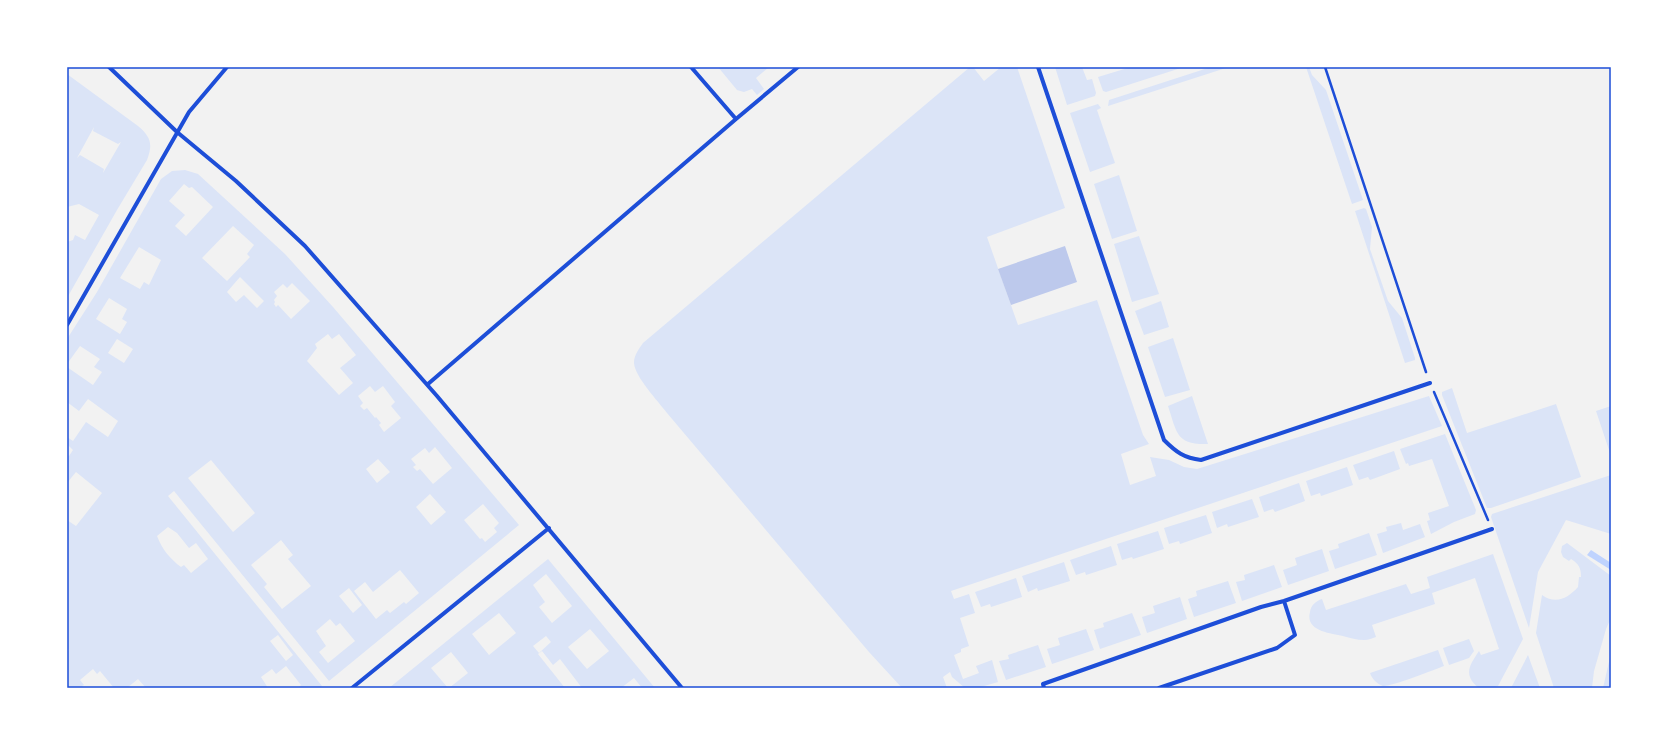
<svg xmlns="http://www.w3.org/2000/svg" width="1678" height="755" font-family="Karla,sans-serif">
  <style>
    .green { fill: #dbe4f7; fill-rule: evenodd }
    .water { fill: #bfd3fe }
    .building { fill: #bdc9ec }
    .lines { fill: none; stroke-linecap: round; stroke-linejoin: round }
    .path { stroke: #1d4ed8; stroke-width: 2.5 }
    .minor { stroke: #1d4ed8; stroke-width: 4 }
    .neatline { fill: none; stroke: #1d4ed8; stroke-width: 1.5 }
  </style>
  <rect width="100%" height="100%" fill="#f2f2f2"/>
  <!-- green -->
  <path class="green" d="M 718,67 L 769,67 L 756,78 L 764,89 L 757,95 L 752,89 L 744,92 L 737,90 Z
    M 970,67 L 973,67 L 984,81 L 1001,67 L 1017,67 L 1065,208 L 987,237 L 1018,325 L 1097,300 L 1143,435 L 1149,444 L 1121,454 L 1130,485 L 1156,476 L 1150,457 L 1169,460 L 1184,467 L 1197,469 L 1429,396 L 1442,426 L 951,591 L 954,599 L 969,594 L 975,613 L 960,618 L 969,646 L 961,649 L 961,652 L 954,655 L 963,679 L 979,673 L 976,666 L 992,660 L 998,682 L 977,688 L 965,688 L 952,677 L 950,672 L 943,677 L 947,688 L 902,688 L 869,652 L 667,413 C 658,401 635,377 634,363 C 634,355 639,349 643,343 Z
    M 1055,67 L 1082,67 L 1087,80 L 1092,79 L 1096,93 L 1095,96 L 1067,105 Z
    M 1131,67 L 1184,67 L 1106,92 L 1103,91 L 1098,77 Z
    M 1211,67 L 1229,67 L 1108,106 L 1109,100 Z
    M 1306,67 L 1309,67 L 1312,75 L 1326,90 L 1363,200 L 1352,204 Z
    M 67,74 L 138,126 C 151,137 153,144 147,160 L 117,210 L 67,298 L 67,242 L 73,240 L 75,235 L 85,240 L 99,215 L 79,204 L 67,207 ZM 94,127 L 93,131 L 118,144 L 121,142 L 103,173 L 104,169 L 80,155 L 77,158 Z
    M 1098,104 L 1101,108 L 1097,110 L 1115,163 L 1090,172 L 1070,113 Z
    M 185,170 L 198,174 L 285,254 L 333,307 L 519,525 L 329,681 L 174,491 L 168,496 L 322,686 L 320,688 L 298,688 L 301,685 L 286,666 L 276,674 L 272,669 L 261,677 L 268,688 L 146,688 L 138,679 L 127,688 L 114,688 L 100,671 L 97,674 L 93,669 L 80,680 L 84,685 L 82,686 L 84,688 L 67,687 L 67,652 L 69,650 L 67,647 L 67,520 L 76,526 L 102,493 L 76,472 L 67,483 L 67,455 L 69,456 L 73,450 L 67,444 L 67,437 L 73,441 L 86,422 L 108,437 L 118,421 L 88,399 L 79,411 L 67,402 L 67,367 L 93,385 L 102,372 L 94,367 L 100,359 L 80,346 L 67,364 L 67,339 L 97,292 L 161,179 L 172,171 ZM 184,184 L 189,188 L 192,187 L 213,207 L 186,236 L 175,226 L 185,215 L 169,201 ZM 233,226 L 254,245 L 247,254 L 250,257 L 227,281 L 202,258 ZM 139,247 L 161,260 L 149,285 L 144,282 L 140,289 L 120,278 ZM 240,277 L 264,301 L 257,308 L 244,295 L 236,302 L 227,292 ZM 292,283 L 310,301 L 291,319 L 278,305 L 276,307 L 274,304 L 275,302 L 274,300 L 277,296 L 274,292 L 283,284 L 287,288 ZM 109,298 L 127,309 L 122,319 L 127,322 L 120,334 L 96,319 ZM 328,334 L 332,339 L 339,334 L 356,355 L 340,368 L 353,383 L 339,395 L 307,361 L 317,348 L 315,344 ZM 117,339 L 133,349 L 124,363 L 108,353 ZM 370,386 L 375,392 L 383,386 L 395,402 L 391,406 L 401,418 L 384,432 L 379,425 L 381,423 L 376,417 L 375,418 L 367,408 L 364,410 L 360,406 L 363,403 L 358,396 ZM 435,447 L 452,468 L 433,484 L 420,469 L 417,471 L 413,467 L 416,465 L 411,459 L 425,448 L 429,453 ZM 378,459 L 390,472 L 377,483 L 366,469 ZM 211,460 L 255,513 L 233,532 L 188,478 ZM 430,494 L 446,512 L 431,525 L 416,507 ZM 483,504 L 499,523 L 494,528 L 497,532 L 485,542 L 482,538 L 480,539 L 464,520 ZM 168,527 L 177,533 L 189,548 L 196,543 L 208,559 L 191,573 L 184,565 L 181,567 C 170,559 162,549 157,536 ZM 281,540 L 293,555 L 288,559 L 311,586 L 282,609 L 264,587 L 267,584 L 251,565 ZM 400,570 L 419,593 L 406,604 L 404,602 L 390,613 L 387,610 L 376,619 L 354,591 L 365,582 L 373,592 ZM 349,588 L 362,605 L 353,613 L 339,596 ZM 330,619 L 336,626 L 340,623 L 355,641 L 328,663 L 319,652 L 326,646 L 316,631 ZM 278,635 L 293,655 L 286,661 L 270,641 Z
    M 1119,175 L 1137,231 L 1112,239 L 1094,184 Z
    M 1364,208 L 1366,209 L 1372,227 L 1370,249 L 1388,301 L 1402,318 L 1415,358 L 1415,360 L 1405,363 L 1355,211 Z
    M 1139,236 L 1159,294 L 1132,302 L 1114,244 Z
    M 1161,301 L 1169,327 L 1144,335 L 1135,311 Z
    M 1173,338 L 1190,390 L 1165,397 L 1148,347 Z
    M 1452,388 L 1467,433 L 1556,404 L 1581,477 L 1491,508 L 1487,508 L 1442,395 L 1442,392 Z
    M 1192,396 L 1208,444 C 1176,445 1177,433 1168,406 Z
    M 1611,406 L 1611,456 L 1596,411 Z
    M 1445,434 L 1476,510 L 1475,514 L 1454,522 L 1431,534 L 1427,521 L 1430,520 L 1428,513 L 1449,506 L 1432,459 L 1409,466 L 1408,463 L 1406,464 L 1400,449 Z
    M 1394,451 L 1400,469 L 1370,480 L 1368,477 L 1359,480 L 1353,465 Z
    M 1347,467 L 1353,485 L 1321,496 L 1320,493 L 1311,496 L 1306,481 Z
    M 1611,475 L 1611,534 L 1566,520 L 1538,572 L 1529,628 L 1491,517 L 1492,514 Z
    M 1299,483 L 1305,501 L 1275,512 L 1273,509 L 1264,512 L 1259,497 Z
    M 1252,499 L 1259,517 L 1228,527 L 1227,524 L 1217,528 L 1212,512 Z
    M 1206,515 L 1212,533 L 1180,544 L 1179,541 L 1169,544 L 1164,528 Z
    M 1401,523 L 1403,530 L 1420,524 L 1425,537 L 1383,553 L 1377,534 L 1387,531 L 1386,527 Z
    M 1158,531 L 1164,549 L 1133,559 L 1132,557 L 1122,560 L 1117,544 Z
    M 1369,533 L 1377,555 L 1335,569 L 1329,551 L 1339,548 L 1338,544 Z
    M 1567,543 L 1611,576 L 1611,618 L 1606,629 L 1594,671 L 1592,688 L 1554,688 L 1536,633 L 1542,595 C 1556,605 1568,598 1578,587 L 1579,577 L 1581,577 C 1581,568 1579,564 1571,559 L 1569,561 L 1563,557 L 1561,552 L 1562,546 Z
    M 1111,546 L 1117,565 L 1086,575 L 1085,572 L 1076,575 L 1070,560 Z
    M 1322,549 L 1329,571 L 1288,585 L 1283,570 L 1297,565 L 1295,558 Z
    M 1493,554 L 1523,639 L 1498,686 L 1493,688 L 1479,688 C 1463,675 1469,666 1479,651 L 1481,655 L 1499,649 L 1475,578 L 1432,593 L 1435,604 L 1372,625 L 1376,637 C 1372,638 1369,640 1364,640 C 1357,640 1350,638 1343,636 C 1330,633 1305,631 1310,612 C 1311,605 1316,601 1322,599 L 1326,610 L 1406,584 L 1411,594 L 1430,588 L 1427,577 Z
    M 548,559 L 655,688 L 642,688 L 634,678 L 621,688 L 582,688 L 560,659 L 553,665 L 542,651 L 538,654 L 565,688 L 449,688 L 468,673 L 451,652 L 431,668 L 448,688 L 389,688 ZM 546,574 L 572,606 L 552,623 L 539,607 L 545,602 L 533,585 ZM 499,613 L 516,633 L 489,655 L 472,634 ZM 590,629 L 609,651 L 587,669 L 568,647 ZM 546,636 L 551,642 L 539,653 L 533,646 Z
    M 1064,562 L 1070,581 L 1038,591 L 1037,588 L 1028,592 L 1022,576 Z
    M 1274,565 L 1282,587 L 1242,601 L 1236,582 L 1245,580 L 1244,575 Z
    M 1016,578 L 1022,597 L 991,607 L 990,604 L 981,607 L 975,592 Z
    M 1228,581 L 1236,603 L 1194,617 L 1188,599 L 1197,596 L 1196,591 Z
    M 1180,597 L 1187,619 L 1147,633 L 1142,617 L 1155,613 L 1153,606 Z
    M 1132,613 L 1141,635 L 1100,649 L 1094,630 L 1104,627 L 1103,623 Z
    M 1086,629 L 1094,650 L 1052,664 L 1047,649 L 1060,645 L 1058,638 Z
    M 1469,639 L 1474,651 L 1469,658 L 1449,665 L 1443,648 Z
    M 1038,645 L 1046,667 L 1006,680 L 999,661 L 1009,659 L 1008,655 Z
    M 1438,650 L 1444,666 C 1434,670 1390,687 1383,686 C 1377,684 1372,679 1370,673 Z
    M 1611,653 L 1611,688 L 1603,688 Z
    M 1528,655 L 1540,688 L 1511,688 Z"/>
  <!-- water -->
  <path class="water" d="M 1591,550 L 1611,563 L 1611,570 L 1587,555 Z"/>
  <!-- building -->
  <path class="building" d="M 1065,246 L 1077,282 L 1011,305 L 998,269 Z"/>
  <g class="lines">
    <!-- path -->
    <path class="path" d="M 1325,67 L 1426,372
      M 1434,392 L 1488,520"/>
    <!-- minor -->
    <path class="minor" d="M 109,67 L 177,132 L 236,181 L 305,246 L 437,396 L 682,688
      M 691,67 L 736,119
      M 1038,67 L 1164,440 C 1176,452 1184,458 1201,460 L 1430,383
      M 67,325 L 189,112 L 227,67
      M 428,384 L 736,119 L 798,67
      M 352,688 L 549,528
      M 1044,688 L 1043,684 L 1261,607 L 1284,601 L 1492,529
      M 1159,688 L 1277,648 L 1295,635 L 1284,601"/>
  </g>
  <!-- border -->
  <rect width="1678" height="755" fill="none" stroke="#ffffff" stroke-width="136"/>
  <rect x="68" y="68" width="1542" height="619" class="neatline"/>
</svg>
